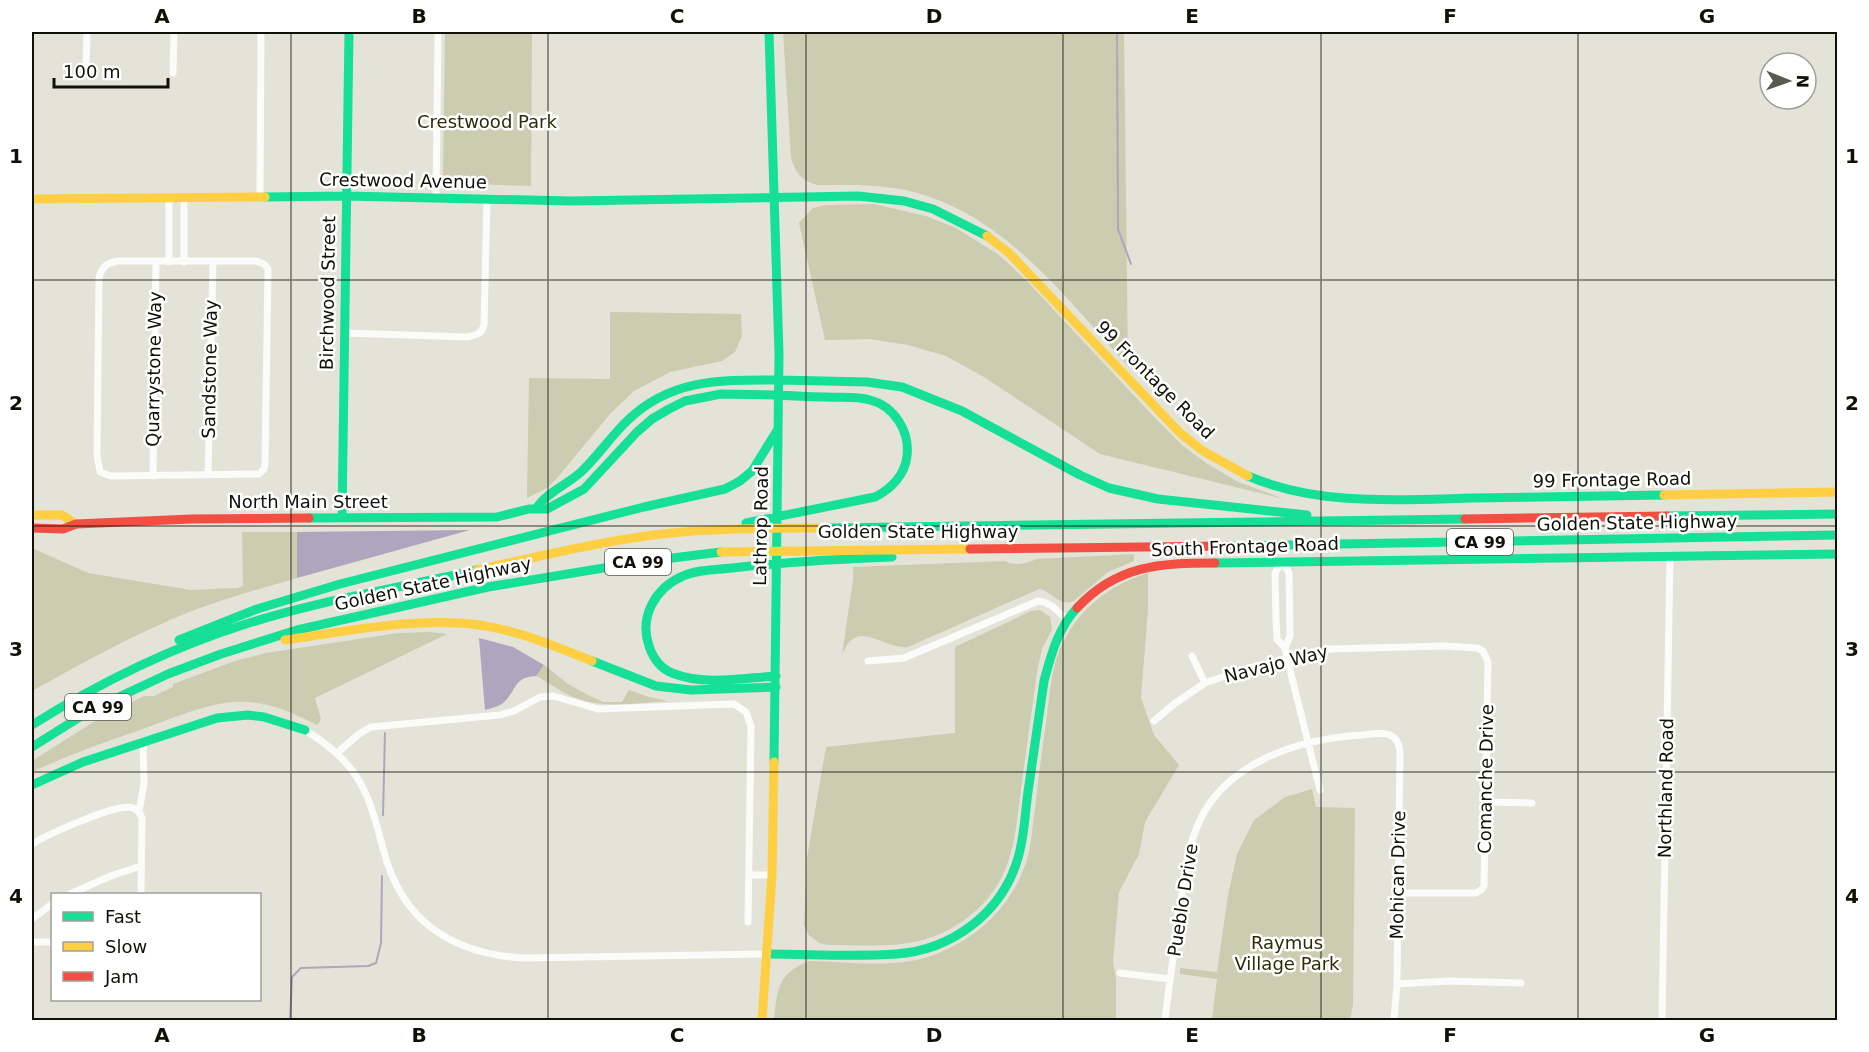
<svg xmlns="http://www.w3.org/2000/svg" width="1869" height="1052" font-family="'DejaVu Sans',sans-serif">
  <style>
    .green { fill: #cbccb0 }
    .water { fill: #aea5be }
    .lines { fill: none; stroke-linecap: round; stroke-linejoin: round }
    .stream { stroke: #aea5be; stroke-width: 2 }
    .street { stroke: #fbfbf9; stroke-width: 7 }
    .fast { stroke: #16e098; stroke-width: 9 }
    .slow { stroke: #ffcf43; stroke-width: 9 }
    .jam { stroke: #f24e42; stroke-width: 9 }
    .grid { fill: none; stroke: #101108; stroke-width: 1.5; stroke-opacity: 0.55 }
    .labels { text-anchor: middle; stroke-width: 5; stroke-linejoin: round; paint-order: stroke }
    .shield { fill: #fff; stroke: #585852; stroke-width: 1.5 }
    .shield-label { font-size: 16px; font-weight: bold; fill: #101108 }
    .park-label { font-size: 18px; fill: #2c2d07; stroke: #fff }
    .street-label { font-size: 18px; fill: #101108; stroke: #fff }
    .neatline { fill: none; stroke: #101108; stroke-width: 2 }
    .grid-label { font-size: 20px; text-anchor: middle; font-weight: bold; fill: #101108 }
  </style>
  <rect width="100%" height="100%" fill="#e3e3d7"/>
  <!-- green -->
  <path class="green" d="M 445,32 L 532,32 L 531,186 L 449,183 L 445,181 L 443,177 Z
    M 783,32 L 1124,32 L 1128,366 C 1063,295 1001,209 901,189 C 873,184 846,185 818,185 C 802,181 795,173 791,157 Z
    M 874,204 L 926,216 L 956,228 L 999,255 L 1026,280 L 1154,417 L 1183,446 L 1206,463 L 1238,482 L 1284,499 L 1100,454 L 984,377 L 946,356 L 908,345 L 869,339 L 825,340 L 799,223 L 813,208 L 826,205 Z
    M 610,312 L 741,314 L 742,336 L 735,352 L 722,361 L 670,372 L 634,391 L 610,414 L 558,477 L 547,488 L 527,498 L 529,378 L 610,379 Z
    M 242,532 L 297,532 L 297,578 C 262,588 226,598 192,611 C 136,633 84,662 32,691 L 32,548 L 88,573 L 191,590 L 237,588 L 243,586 Z
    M 1134,554 L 1134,561 L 1108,572 L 1074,601 C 1058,607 1053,591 1039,589 L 908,647 C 882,650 857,616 842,655 L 853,580 L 853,567 L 1005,561 C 1013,566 1028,564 1036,559 Z
    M 1148,573 L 1148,609 L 1141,698 L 1154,735 L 1179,765 L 1145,822 L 1139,854 L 1119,892 L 1113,962 L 1116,979 L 1116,1020 L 774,1020 C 777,990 778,972 810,961 C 846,962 893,968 928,957 C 974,942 1010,909 1026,863 C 1032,846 1032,826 1035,809 C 1038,780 1042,752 1046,723 C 1049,703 1050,680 1056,660 C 1070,616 1105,586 1148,573 Z
    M 1040,610 L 1050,617 L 1052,630 L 1042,649 L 1037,672 C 1032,709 1027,745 1022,781 C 1017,816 1016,857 996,887 C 980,912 952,932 923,940 C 893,948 859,945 828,945 L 819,943 L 809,935 L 804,925 L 807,858 L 826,747 L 955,733 L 955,647 L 1031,611 Z
    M 430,632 L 447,634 L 315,698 L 321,720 L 317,725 C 295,714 274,704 248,702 C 215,700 182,715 151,726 C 111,740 70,754 32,772 L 32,761 L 95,721 L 144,696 L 154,696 L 173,687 L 173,684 L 235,661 L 266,653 L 398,633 Z
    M 544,665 L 568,684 L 588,695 L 603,702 L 622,702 L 629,690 L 649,697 L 668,701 C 636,703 599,710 569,695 C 558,690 548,682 536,676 Z
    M 1312,789 L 1316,807 L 1355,808 L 1353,1005 L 1350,1020 L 1212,1020 L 1217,979 L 1180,974 L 1180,968 L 1217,972 L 1228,895 L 1237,854 L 1254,820 L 1285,797 Z"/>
  <!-- water -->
  <path class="water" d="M 470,530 L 297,578 L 297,532 Z
    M 479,638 L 513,647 L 544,665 L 536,676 C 513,677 517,691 503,703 C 498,707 491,708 485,710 Z"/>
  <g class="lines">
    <!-- stream -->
    <path class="stream" d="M 1117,32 L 1118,229 L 1131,264
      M 383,815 L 385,733
      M 290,1020 L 292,977 L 301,968 L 368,966 L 376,963 L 381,943 L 382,876"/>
    <!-- street -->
    <path class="street" d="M 86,71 L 87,32
      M 173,73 L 174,32
      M 260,196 L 261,32
      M 436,197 L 438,32
      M 118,261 L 256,261 L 264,264 L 268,269 L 265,463 L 264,469 L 259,474 L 111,476 L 100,472 L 97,455 L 99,278 C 102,267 106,263 118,261 Z
      M 169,262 L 169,197
      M 184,262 L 184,197
      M 344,333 L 467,337 C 476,335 482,334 484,325 L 487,199
      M 208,475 L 213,262
      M 153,476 L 156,262
      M 1282,561 L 1289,573 L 1290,636 L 1285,648 L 1287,658 L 1320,790
      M 1282,561 L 1275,573 L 1276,619 L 1277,639 L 1285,648
      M 1192,656 L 1205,683
      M 868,661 L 904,658 L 1038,601 C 1051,602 1058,612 1067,620
      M 1154,721 L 1174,704 L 1205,683 L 1246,669 L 1300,655 L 1330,649 L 1445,646 L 1477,648 L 1483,651 L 1488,662 L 1484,886 L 1481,890 L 1476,893 L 1398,893
      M 305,730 C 329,745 350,762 363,788 C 375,811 379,837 387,862 C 408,927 458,954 523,958 L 768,954
      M 337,753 L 359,734 L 371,727 L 500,715 L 514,711 L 540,697 L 553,696 L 598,709 L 734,704 L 746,712 L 751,726 L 748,922
      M 1485,802 L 1532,803
      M 139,812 L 144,783 L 143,742
      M 32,844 C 47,835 118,802 133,808 C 138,810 140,813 142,818 L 141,894
      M 749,875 L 772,875
      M 70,894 L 113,875 L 141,866
      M 32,919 L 52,904
      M 32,942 L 52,942
      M 1120,973 L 1170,979
      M 1397,984 L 1449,981 L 1521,983
      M 1165,1020 C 1169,986 1174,951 1179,917 C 1183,888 1185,859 1195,832 C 1219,764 1296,739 1362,735 C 1380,733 1398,729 1400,752 L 1397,984 L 1394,1020
      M 1662,1020 L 1670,556"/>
    <!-- fast -->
    <path class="fast" d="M 769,32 L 779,354 L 774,762
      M 265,197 L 346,196 L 572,201 L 858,196 L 904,201 L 933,209 L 987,236
      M 779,380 L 867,382 L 902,387 L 962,411 L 1080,475 L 1109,488 L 1158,499 L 1307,515
      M 1248,476 C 1318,506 1397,500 1472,498 C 1536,497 1600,496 1664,495
      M 538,506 C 549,491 568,484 581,472 C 598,456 611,436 628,420 C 672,378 722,380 779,380
      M 1667,516 L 1838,514
      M 309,518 L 497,517 L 529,509 L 547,509 L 584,489 L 637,432 L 652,419 L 669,409 L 685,401 L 721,394 L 778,395
      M 342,518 L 349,32
      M 746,523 L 875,497 C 891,489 905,475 907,456 C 910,431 894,406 870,400 C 856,396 842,398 828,397 C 812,397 795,396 778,395
      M 828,528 L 1465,519
      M 1228,546 L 1838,535
      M 1215,563 L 1838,554
      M 179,640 L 257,609 L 340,584 L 644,507 L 725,489 L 740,481 L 752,471 L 778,429
      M 592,661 L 656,686 L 691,690 L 776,687
      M 776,676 C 743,678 704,686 672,673 C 660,668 653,658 649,646 C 639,617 655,588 683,576 C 698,569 716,570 732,568 C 786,562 839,559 892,557
      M 32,725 C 99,683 170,648 246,624 C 321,600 400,588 477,570
      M 32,747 L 91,710 L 168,674 L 221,654 L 297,630 L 488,587 L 640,562 L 721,552
      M 32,785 L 83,762 L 217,718 L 248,715 L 264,717 L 305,730
      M 768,954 C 810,954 854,957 896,954 C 952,950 1002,913 1018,858 C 1025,835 1025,809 1029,785 C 1034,751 1039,716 1044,681 C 1051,655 1058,628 1077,608"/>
    <!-- slow -->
    <path class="slow" d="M 32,199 L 265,197
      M 987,236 L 1009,253 L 1180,433 L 1203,451 L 1248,476
      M 1664,495 L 1838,492
      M 32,515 L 62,515 L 76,524
      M 721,552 L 970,549
      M 477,570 C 535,557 594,543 653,535 C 711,528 770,528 828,528
      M 285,640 C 342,632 401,620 459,623 C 505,625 550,644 592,661
      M 762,1020 L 772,875 L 774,762"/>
    <!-- jam -->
    <path class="jam" d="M 1465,519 L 1667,516
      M 32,528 L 63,529 L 76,524 L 191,519 L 309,518
      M 970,549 L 1228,546
      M 1077,608 C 1117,565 1160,563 1215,563"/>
  </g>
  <!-- grid -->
  <path class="grid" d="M 291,32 L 291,1020M 548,32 L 548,1020M 806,32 L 806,1020M 1063,32 L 1063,1020M 1321,32 L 1321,1020M 1578,32 L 1578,1020M 32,280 L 1838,280M 32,526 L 1838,526M 32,772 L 1838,772"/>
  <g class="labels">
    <!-- shield labels -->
    <g class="shield">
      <rect x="1447" y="529" width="66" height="26" rx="4.5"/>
      <rect x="605" y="549" width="66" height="26" rx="4.5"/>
      <rect x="65" y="694" width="66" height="26" rx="4.5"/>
    </g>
    <g class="shield-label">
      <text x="1480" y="548">CA 99</text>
      <text x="638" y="568">CA 99</text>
      <text x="98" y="713">CA 99</text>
    </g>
    <!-- park labels -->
    <g class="park-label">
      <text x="487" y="128">Crestwood Park</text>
      <text x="1287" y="949">Raymus<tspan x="1287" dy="21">Village Park</tspan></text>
    </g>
    <!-- street labels -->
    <g class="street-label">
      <text transform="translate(403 181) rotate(1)" y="6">Crestwood Avenue</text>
      <text transform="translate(328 293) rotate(-89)" y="6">Birchwood Street</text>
      <text transform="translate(154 369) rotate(-89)" y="6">Quarrystone Way</text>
      <text transform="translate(210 369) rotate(-89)" y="6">Sandstone Way</text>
      <text transform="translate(1155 380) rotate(45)" y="6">99 Frontage Road</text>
      <text transform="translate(1612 480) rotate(-1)" y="6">99 Frontage Road</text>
      <text x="308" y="508">North Main Street</text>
      <text transform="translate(1637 523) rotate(-1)" y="6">Golden State Highway</text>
      <text transform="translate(761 526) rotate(-89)" y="6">Lathrop Road</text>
      <text x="918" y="538">Golden State Highway</text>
      <text transform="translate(1245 547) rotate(-2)" y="6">South Frontage Road</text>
      <text transform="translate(433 584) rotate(-12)" y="6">Golden State Highway</text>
      <text transform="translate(1276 664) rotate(-14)" y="6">Navajo Way</text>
      <text transform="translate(1486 779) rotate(-89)" y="6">Comanche Drive</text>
      <text transform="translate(1666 788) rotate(-89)" y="6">Northland Road</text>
      <text transform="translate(1398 875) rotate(-89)" y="6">Mohican Drive</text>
      <text transform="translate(1183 900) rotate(-81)" y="6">Pueblo Drive</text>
    </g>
  </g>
  <!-- border -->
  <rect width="1869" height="1052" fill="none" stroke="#ffffff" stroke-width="66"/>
  <!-- legend -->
  <rect x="51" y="893" width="210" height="108" fill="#ffffff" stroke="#9fa09c" stroke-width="1.5"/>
  <rect x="63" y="912" width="30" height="9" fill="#16e098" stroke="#9fa09c" stroke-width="1.5"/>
  <text x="105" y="923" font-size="18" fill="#101108">Fast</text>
  <rect x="63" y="942" width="30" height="9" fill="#ffcf43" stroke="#9fa09c" stroke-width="1.5"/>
  <text x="105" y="953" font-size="18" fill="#101108">Slow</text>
  <rect x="63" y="972" width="30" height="9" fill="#f24e42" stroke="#9fa09c" stroke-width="1.5"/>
  <text x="105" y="983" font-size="18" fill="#101108">Jam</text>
  <!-- north arrow -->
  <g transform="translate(1788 81) rotate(91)"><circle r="28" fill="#ffffff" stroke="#9fa09c" stroke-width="1.5"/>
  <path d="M0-4.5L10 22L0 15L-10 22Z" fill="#5a5a50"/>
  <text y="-9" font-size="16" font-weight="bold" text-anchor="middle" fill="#101108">N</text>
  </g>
  <!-- scale -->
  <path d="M54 78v9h114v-9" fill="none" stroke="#101108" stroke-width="3"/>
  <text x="63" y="78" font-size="18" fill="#101108" stroke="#ffffff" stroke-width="4.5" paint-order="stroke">100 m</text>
  <rect x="33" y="33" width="1803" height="986" class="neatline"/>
  <g class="grid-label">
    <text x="162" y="23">A</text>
    <text x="419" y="23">B</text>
    <text x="677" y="23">C</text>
    <text x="934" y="23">D</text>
    <text x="1192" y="23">E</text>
    <text x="1450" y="23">F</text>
    <text x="1707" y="23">G</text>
    <text x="16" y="163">1</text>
    <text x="1852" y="163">1</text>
    <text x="16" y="410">2</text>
    <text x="1852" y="410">2</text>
    <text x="16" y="656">3</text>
    <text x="1852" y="656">3</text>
    <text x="16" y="903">4</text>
    <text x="1852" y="903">4</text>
    <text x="162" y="1042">A</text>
    <text x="419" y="1042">B</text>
    <text x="677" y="1042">C</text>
    <text x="934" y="1042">D</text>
    <text x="1192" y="1042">E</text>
    <text x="1450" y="1042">F</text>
    <text x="1707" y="1042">G</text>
  </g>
</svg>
